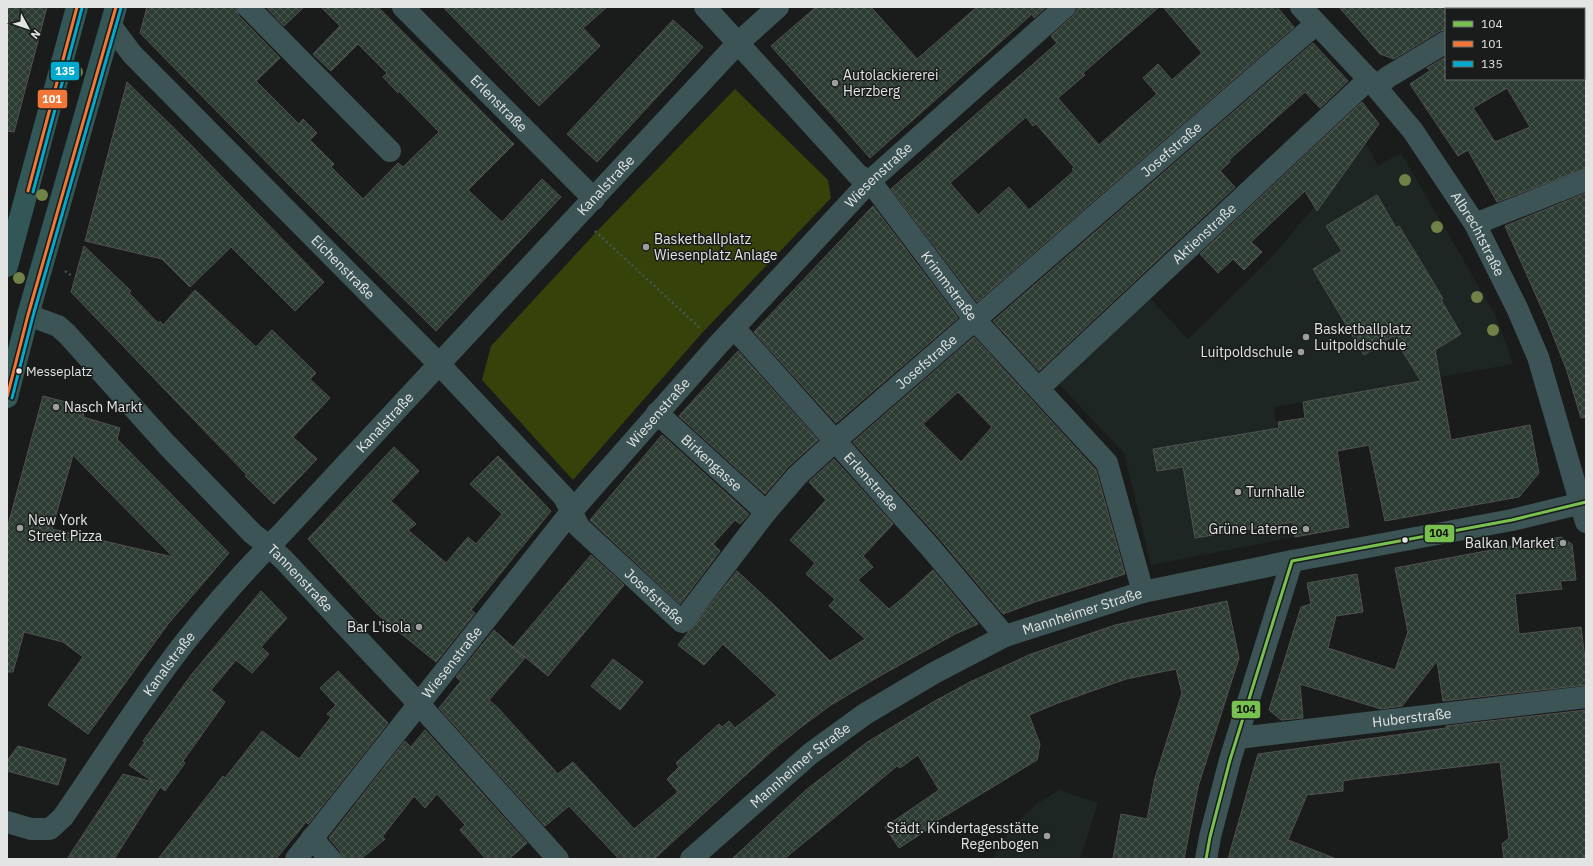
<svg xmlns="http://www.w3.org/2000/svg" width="1593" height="866" font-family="'IBM Plex Sans',sans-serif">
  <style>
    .built { fill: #1e2623 }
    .park { fill: #35430a }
    .building { fill: url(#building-cross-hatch); stroke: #515151; fill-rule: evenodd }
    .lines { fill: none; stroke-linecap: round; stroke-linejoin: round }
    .path { stroke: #455454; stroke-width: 2.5; stroke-dasharray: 2 3; stroke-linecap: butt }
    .minor { stroke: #3c5455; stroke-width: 22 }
    .major { stroke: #335656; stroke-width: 22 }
    .bus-1-casing { stroke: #191c1b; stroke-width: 6 }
    .bus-2-casing { stroke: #191c1b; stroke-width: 6 }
    .bus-3-casing { stroke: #191c1b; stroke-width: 6 }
    .bus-1 { stroke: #78c150; stroke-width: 3 }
    .bus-2 { stroke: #f37636; stroke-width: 3 }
    .bus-3 { stroke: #00a9ce; stroke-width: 3 }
    .tree { fill: #708247 }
    .poi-dot { fill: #9d9e9e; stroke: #191c1b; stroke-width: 1.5 }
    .bus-dot { fill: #e3e5e4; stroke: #191c1b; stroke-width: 1.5 }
    .labels { text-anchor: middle; stroke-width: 3; stroke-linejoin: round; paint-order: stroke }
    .bus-label { font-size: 13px; fill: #e3e5e4; stroke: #191c1b; text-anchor: start }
    .poi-label { font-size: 14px; fill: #e3e5e4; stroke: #191c1b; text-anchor: start }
    .street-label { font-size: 14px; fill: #e3e5e4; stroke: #191c1b }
    .line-badge { stroke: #191c1b; stroke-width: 1.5 }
    .badge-label { font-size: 11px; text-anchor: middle; font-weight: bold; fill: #fff }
    .pale-badge-label { font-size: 11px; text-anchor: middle; font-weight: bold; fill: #111 }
  </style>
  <defs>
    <pattern id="building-cross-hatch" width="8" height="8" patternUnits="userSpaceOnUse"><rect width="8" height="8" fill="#2d3c33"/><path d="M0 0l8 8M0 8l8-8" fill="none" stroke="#4b5850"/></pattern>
  </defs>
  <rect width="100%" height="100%" fill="#1a1b1b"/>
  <!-- built -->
  <path class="built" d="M 1366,143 L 1378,166 L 1401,153 L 1496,316 L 1513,364 L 1274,407 L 1295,537 L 1151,565 L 1124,453 L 1059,384 L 1149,297 L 1188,339 L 1269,260 L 1320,200 Z
    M 1059,790 L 1098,803 L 1080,859 L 993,859 L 998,848 L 1016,823 L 1035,805 Z"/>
  <!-- park -->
  <path class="park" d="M 735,89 L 828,180 L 831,198 L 702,333 L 573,480 L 482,380 L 491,346 L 600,228 Z"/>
  <!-- building -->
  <path class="building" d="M 7,7 L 47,7 L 14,132 L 7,131 Z
    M 147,7 L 236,7 L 239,16 L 280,58 L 256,81 L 299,124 L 303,119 L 317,133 L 310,140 L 334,164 L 331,167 L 363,199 L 398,163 L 403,167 L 439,132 L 399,91 L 398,93 L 383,77 L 387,73 L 358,44 L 331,71 L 313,54 L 340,26 L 321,7 L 378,7 L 514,144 L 468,190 L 502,222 L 542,179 L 561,197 L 436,331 L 291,187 L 140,33 Z
    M 266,7 L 304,7 L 284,26 Z
    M 443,7 L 607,7 L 583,28 L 600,46 L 539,106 Z
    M 816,7 L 871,7 L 917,59 L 977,7 L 1046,7 L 1034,18 L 1032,14 L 870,158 L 771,46 Z
    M 1077,7 L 1159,7 L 1083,73 L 1085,75 L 1058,98 L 1099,145 L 1157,94 L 1143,78 L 1158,64 L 1172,80 L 1202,53 L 1163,7 L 1277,7 L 1294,27 L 977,302 L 891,189 L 1057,43 L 1051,36 L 1073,16 L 1077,11 ZM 1026,117 L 1033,126 L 1036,124 L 1074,167 L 1072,169 L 1074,171 L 1029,210 L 1009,187 L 978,215 L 950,183 Z
    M 1339,7 L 1446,7 L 1446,30 L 1440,31 L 1394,59 L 1380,54 Z
    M 673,20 L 703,47 L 597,162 L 567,134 Z
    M 1313,43 L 1348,81 L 1320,108 L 1305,92 L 1229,160 L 1230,162 L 1220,171 L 1235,187 L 1039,371 L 993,321 Z
    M 1446,57 L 1446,79 L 1586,79 L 1586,168 L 1497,202 L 1468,150 L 1458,156 L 1410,84 L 1431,70 L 1427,68 ZM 1507,88 L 1530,127 L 1495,142 L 1473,108 Z
    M 127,82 L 191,145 L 324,282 L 295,311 L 231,247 L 190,287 L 162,259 L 85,241 Z
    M 1362,102 L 1379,124 L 1317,211 L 1305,191 L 1251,242 L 1262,252 L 1244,270 L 1233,259 L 1218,273 L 1200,254 Z
    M 1586,193 L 1586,417 L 1581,418 L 1567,371 L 1547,320 L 1505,226 Z
    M 1377,195 L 1396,228 L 1399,226 L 1430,277 L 1443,299 L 1441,300 L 1461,334 L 1435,350 L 1451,440 L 1530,425 L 1539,473 L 1519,497 L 1385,521 L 1369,445 L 1337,451 L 1349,527 L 1295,537 L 1293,522 L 1195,538 L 1183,467 L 1157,471 L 1153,449 L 1279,428 L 1278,422 L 1305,418 L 1303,402 L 1421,381 L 1393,336 L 1364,355 L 1313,269 L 1342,251 L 1326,226 Z
    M 873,206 L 958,318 L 836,423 L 754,332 Z
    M 84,246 L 131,291 L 129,293 L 158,323 L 160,321 L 163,325 L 195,290 L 256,347 L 272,330 L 316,373 L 310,379 L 330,398 L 293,437 L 317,459 L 274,504 L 245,476 L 247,475 L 71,292 Z
    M 974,337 L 1096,470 L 1125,574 L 1035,602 L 1003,614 L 939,538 L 853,442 ZM 958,392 L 992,427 L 961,462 L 923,424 Z
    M 738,351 L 818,440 L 788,467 L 765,494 L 679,416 Z
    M 43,396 L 85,407 L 83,417 L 120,428 L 117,439 L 229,553 L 168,624 L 88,734 L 48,705 L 83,657 L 63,642 L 24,632 L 13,672 L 7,672 L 7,529 ZM 73,455 L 100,483 L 173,557 L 52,529 Z
    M 662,435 L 749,514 L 740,524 L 735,520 L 713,544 L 720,551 L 680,604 L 590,520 Z
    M 394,447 L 419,471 L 391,501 L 416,524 L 408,530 L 446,563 L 468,537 L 476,544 L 502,514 L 470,484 L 498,456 L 551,511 L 471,610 L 475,613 L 436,662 L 377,614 L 308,539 Z
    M 834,459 L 893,524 L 863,556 L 873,567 L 858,580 L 889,609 L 903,598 L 933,570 L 978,624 L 955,634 L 878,677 L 831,705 L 805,724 L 774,749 L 654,859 L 619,859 L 569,806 L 545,826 L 439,708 L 461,681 L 456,677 L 494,630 L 525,658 L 489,700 L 498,708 L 558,774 L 573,762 L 634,829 L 678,792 L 667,779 L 679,767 L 676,763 L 719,724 L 722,727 L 729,721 L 735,728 L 777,695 L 723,644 L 704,665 L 678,645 L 737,571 L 777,608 L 830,661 L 865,639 L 829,606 L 835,599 L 806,574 L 815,563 L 790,540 L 826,500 L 809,482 Z
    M 1561,537 L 1572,544 L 1576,580 L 1560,581 L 1562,589 L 1515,594 L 1519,634 L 1581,627 L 1586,667 L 1586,685 L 1443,701 L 1437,661 L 1402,706 L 1381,709 L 1300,684 L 1303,718 L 1281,720 L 1269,710 L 1301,607 L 1311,604 L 1307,583 L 1357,574 L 1363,612 L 1336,616 L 1328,648 L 1395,670 L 1408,632 L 1395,568 Z
    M 591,555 L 624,585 L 548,676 L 513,647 Z
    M 261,591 L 287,618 L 261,647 L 269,654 L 252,673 L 236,660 L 211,690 L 225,702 L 183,761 L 185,763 L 165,791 L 160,787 L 114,859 L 67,859 L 123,774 L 153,782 L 129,765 L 145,742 L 143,741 L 192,674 Z
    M 1227,601 L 1239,658 L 1198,787 L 1184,859 L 1113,859 L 1121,814 L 1147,819 L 1155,778 L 1182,693 L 1176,669 L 1126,679 L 1058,703 L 1029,715 L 1040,744 L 1037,760 L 935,822 L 936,824 L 899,848 L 885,827 L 939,790 L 918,755 L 900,768 L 897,766 L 784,859 L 732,859 L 806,790 L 866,743 L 933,702 L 970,682 L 1031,654 L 1115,625 Z
    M 613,659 L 643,682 L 620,710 L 591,686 Z
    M 338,671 L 388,723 L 308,824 L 306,822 L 276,859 L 158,859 L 223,776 L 225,778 L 262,731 L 299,759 L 331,717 L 327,714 L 336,705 L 320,688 Z
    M 1586,710 L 1586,859 L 1504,859 L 1502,844 L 1509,838 L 1500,762 L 1354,779 L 1343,781 L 1343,791 L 1307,795 L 1288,840 L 1334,858 L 1333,859 L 1228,859 L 1258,754 L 1446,728 L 1446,726 Z
    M 425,730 L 527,843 L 509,859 L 486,859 L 460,830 L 465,825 L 437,794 L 425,808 L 414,796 L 382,837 L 385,839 L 361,859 L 342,859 L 340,851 L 329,838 L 405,741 L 411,747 Z
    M 18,746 L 66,759 L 58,785 L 7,771 L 7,761 Z"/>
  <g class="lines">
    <!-- path -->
    <path class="path" d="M 595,231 L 700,328
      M 65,271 L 72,276"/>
    <!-- minor -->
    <g class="minor">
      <path d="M 248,7 L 390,151"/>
      <path id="s1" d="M 403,7 L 594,199"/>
      <path id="s2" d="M 705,7 L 858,175 L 870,181 L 975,320 L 1107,463 L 1143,592"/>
      <path id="s3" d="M 1301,7 L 1376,87 L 1413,131 L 1475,224 L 1517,308 L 1538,357 L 1586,522"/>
      <path d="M 1560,7 L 1562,9"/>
      <path d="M 1501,9 L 1504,7"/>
      <path id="s4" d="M 111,26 L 132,54 L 439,364 L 564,497 L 579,527 L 682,622 L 766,512 L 797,476 L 835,441 L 1316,24"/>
      <path d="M 1584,51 L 1586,54"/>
      <path d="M 1376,87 L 1388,77 L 1446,42"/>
      <path d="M 1475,224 L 1586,180"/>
      <path id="s5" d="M 28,315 L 58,326 L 67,334 L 167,445 L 253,534 L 269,546 L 284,560 L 418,703 L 558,859"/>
      <path id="s6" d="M 734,328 L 929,546 L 1005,636"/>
      <path id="s7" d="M 1039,388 L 1369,79"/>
      <path id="s8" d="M 657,413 L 766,512"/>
      <path id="s9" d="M 1238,738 L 1586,697"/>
      <path id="s10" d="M 7,822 L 31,829 L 50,829 L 63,817 C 103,759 141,698 185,642 C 215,604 248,567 282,533 L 737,44 L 778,7"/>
      <path d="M 312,838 L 330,859"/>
      <path id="s11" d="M 296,859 L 571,512 L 717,346 L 870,181 L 1065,7"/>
      <path id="s12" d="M 691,859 L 810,754 L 865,714 L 934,673 L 1005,636 L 1143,592 L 1292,561 L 1512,520 L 1586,502"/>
      <path d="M 1206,859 L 1210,837 L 1230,760 L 1292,561"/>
    </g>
    <!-- major -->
    <path class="major" d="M 7,266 L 77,7
      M 7,397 L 28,315 L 116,7"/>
    <defs>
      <path id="bus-1" d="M 1292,561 L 1512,520 L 1586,502
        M 1206,859 L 1210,837 L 1230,760 L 1292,561"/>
      <path id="bus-2" d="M 28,191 L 77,7
        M 7,397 L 28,315 L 116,7"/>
      <path id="bus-3" d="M 33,192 L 82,8
        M 12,398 L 33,316 L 121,8"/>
    </defs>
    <!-- bus-1 casing -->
    <use href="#bus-1" class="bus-1-casing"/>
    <!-- bus-2 casing -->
    <use href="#bus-2" class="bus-2-casing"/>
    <!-- bus-3 casing -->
    <use href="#bus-3" class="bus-3-casing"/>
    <!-- bus-1 -->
    <use href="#bus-1" class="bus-1"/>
    <!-- bus-2 -->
    <use href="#bus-2" class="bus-2"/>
    <!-- bus-3 -->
    <use href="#bus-3" class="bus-3"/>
  </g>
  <!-- trees -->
  <g class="tree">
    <circle cx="77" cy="72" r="6"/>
    <circle cx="1405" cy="180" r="6"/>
    <circle cx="42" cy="195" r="6"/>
    <circle cx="1437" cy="227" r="6"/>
    <circle cx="19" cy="278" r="6"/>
    <circle cx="1477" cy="297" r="6"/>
    <circle cx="1493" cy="330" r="6"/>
  </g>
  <!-- markers -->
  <g class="poi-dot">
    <circle cx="835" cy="83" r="4"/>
    <circle cx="646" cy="247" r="4"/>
    <circle cx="1306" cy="337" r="4"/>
    <circle cx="1301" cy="352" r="4"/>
    <circle cx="56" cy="407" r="4"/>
    <circle cx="1238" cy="492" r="4"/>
    <circle cx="20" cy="528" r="4"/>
    <circle cx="1306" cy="529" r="4"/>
    <circle cx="1563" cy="543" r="4"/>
    <circle cx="419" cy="627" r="4"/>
    <circle cx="1047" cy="836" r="4"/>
  </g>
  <g class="bus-dot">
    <circle cx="19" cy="371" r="3.5"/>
    <circle cx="1405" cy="540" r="3.5"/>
  </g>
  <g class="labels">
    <!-- bus labels -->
    <g class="bus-label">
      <text x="26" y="376">Messeplatz</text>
    </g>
    <!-- poi labels -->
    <g class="poi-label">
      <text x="843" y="80">Autolackiererei<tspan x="843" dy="16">Herzberg</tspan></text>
      <text x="654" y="244">Basketballplatz<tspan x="654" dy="16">Wiesenplatz Anlage</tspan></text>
      <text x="1314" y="334">Basketballplatz<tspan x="1314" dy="16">Luitpoldschule</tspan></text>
      <text x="1293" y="357" text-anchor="end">Luitpoldschule</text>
      <text x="64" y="412">Nasch Markt</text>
      <text x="1246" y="497">Turnhalle</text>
      <text x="28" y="525">New York<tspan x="28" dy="16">Street Pizza</tspan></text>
      <text x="1298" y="534" text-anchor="end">Grüne Laterne</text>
      <text x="1555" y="548" text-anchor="end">Balkan Market</text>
      <text x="411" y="632" text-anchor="end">Bar L'isola</text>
      <text x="1039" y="833" text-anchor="end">Städt. Kindertagesstätte<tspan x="1039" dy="16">Regenbogen</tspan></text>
    </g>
    <!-- street labels -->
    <g class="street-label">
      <text dy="5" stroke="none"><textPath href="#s1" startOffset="136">Erlenstraße</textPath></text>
      <text dy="5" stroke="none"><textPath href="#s4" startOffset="1510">Josefstraße</textPath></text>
      <text dy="5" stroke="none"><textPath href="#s11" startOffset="899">Wiesenstraße</textPath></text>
      <text dy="5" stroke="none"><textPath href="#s10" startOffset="896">Kanalstraße</textPath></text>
      <text dy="5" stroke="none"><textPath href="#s7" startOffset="226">Aktienstraße</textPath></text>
      <text dy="5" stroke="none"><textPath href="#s3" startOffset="289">Albrechtstraße</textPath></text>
      <text dy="5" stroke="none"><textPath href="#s4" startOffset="335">Eichenstraße</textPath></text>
      <text dy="5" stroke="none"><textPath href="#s2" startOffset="372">Krimmstraße</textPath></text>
      <text dy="5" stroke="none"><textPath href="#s4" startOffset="1186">Josefstraße</textPath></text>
      <text dy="5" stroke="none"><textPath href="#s11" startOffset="575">Wiesenstraße</textPath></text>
      <text dy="5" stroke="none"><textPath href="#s10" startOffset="572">Kanalstraße</textPath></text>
      <text dy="5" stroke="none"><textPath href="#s8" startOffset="74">Birkengasse</textPath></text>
      <text dy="5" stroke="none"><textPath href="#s6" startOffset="206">Erlenstraße</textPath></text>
      <text dy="5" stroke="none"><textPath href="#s5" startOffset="382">Tannenstraße</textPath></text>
      <text dy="5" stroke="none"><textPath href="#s4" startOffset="790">Josefstraße</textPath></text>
      <text dy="5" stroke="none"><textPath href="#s12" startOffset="468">Mannheimer Straße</textPath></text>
      <text dy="5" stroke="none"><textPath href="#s11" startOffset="251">Wiesenstraße</textPath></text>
      <text dy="5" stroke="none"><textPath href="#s10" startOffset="248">Kanalstraße</textPath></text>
      <text dy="5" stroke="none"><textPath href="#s9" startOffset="175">Huberstraße</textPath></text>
      <text dy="5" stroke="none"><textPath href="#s12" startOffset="144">Mannheimer Straße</textPath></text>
    </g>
  </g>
  <g class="line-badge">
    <rect x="50" y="61" width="30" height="20" rx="4" fill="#00a9ce"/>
    <rect x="37" y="89" width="31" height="20" rx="4" fill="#f37636"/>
    <rect x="1424" y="524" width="31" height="19" rx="4" fill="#78c150"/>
    <rect x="1231" y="700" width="30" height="19" rx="4" fill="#78c150"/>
  </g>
  <g class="badge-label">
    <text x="65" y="75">135</text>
    <text x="52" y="103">101</text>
  </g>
  <g class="pale-badge-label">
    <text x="1439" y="537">104</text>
    <text x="1246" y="713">104</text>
  </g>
  <!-- border -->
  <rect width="1593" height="866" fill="none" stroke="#e3e5e4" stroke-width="16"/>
  <!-- legend -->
  <rect x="1445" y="8" width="140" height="72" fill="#191c1b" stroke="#6a6c6b"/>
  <rect x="1453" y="21" width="20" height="6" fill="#78c150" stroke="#6a6c6b"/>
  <text x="1481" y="28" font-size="12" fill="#e3e5e4">104</text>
  <rect x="1453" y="41" width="20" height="6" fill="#f37636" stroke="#6a6c6b"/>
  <text x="1481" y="48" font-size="12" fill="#e3e5e4">101</text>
  <rect x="1453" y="61" width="20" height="6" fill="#00a9ce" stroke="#6a6c6b"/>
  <text x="1481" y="68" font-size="12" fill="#e3e5e4">135</text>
  <!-- north arrow -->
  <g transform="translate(28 28) rotate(130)" stroke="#191c1b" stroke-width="3" paint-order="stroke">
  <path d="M0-3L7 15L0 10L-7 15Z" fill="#e3e5e4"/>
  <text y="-6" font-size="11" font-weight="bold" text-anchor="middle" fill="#e3e5e4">N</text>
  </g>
</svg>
